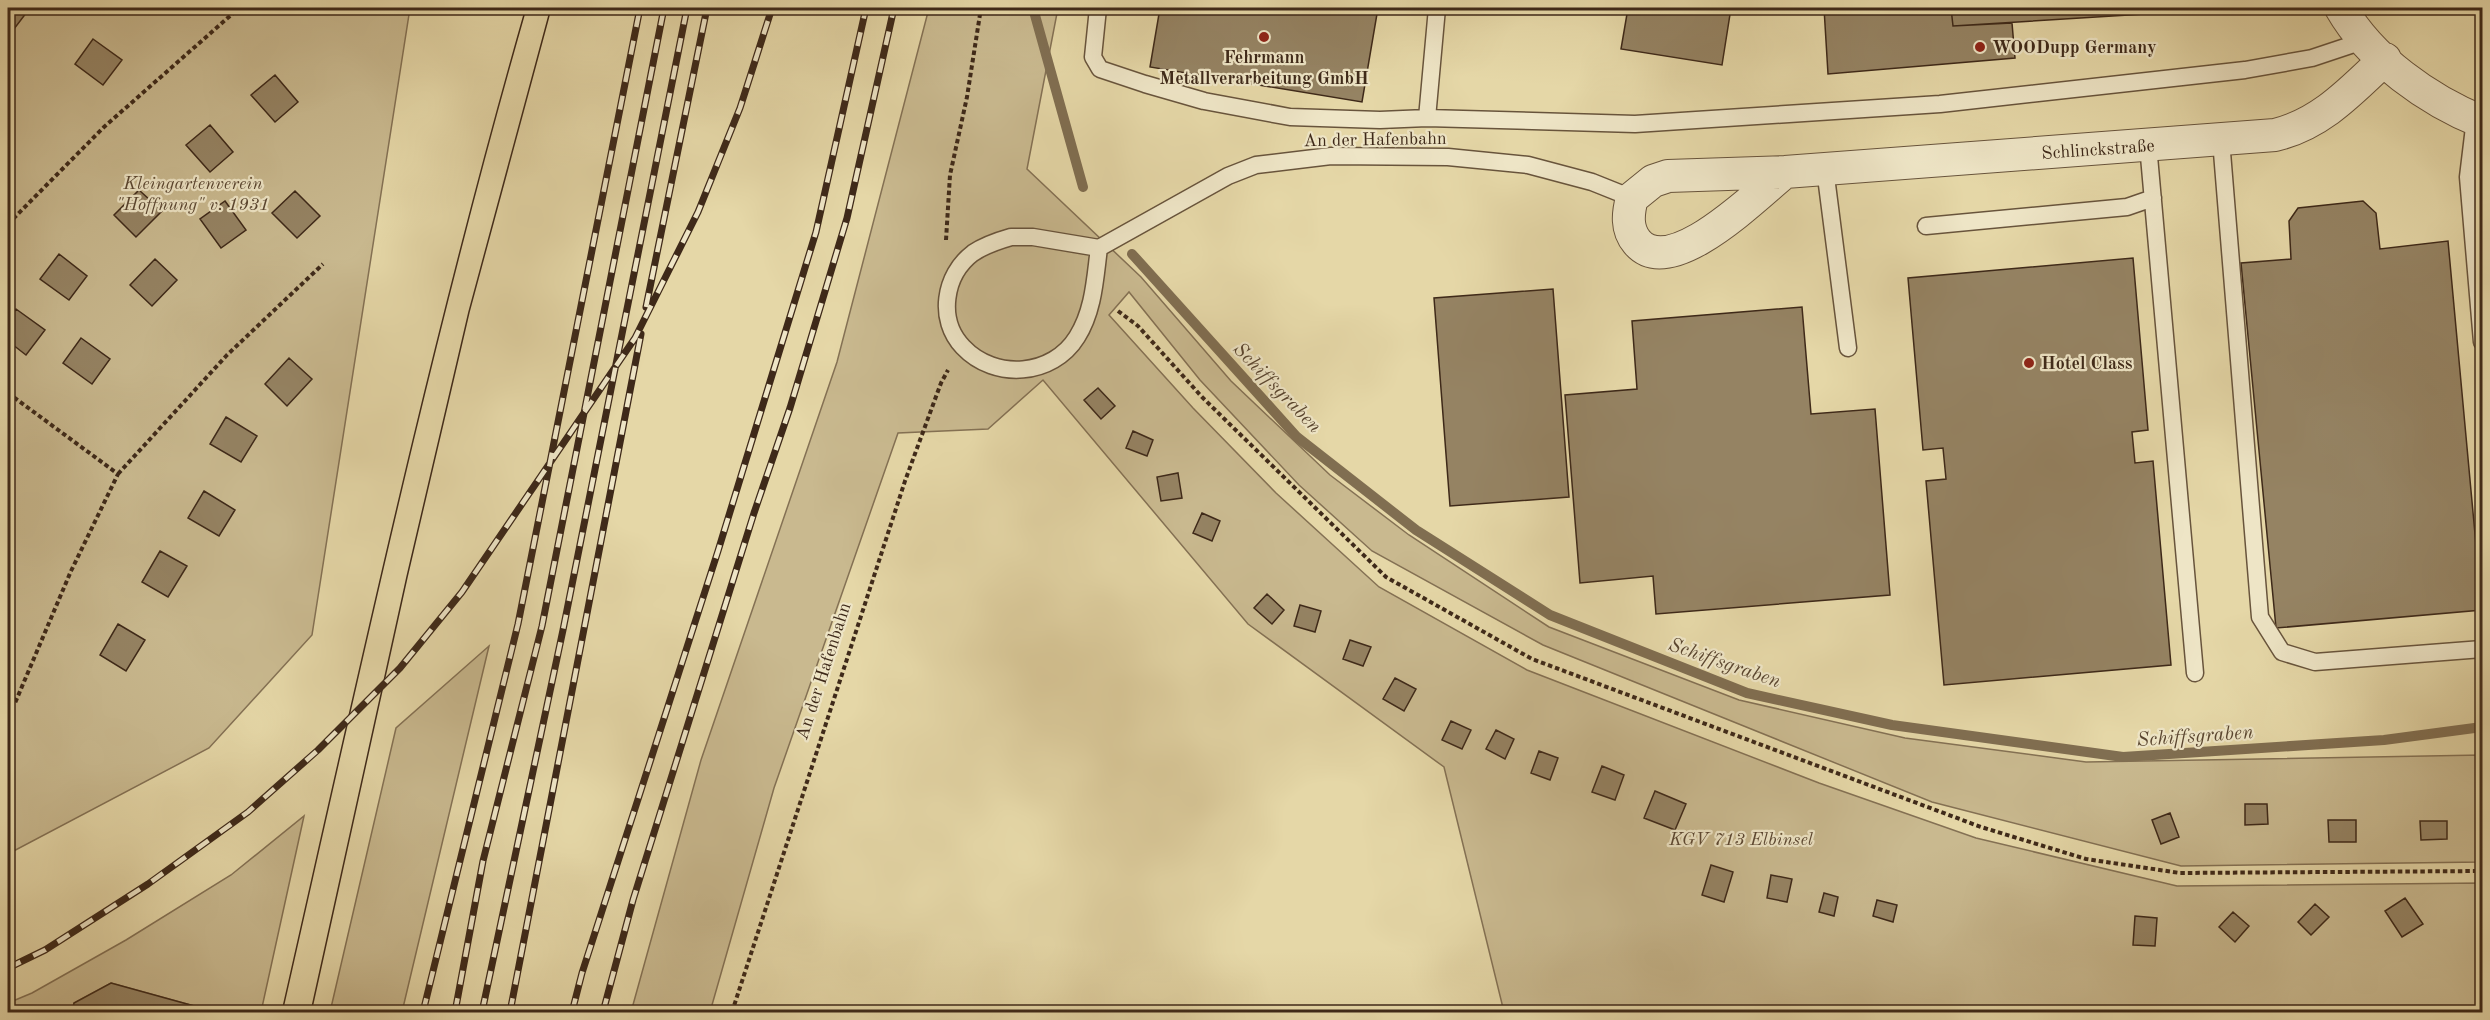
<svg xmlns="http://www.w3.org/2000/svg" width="2490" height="1020" font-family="'Old Standard TT',serif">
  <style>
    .green { fill: #c9b98f; stroke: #847154; stroke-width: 1.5 }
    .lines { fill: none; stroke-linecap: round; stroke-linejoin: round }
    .stream { stroke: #806e51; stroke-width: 10 }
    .building { fill: #958363; stroke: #3e2919; stroke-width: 1.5 }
    .lane-casing { stroke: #68543c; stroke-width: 19 }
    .street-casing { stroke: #68543c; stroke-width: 34 }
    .path { stroke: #3e2919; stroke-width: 4; stroke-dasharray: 4.5 3; stroke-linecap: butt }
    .lane { stroke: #eee5c6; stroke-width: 16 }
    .street { stroke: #eee5c6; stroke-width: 32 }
    .tram { stroke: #3e2919; stroke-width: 1.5 }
    .rail-casing { stroke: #3e2919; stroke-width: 7 }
    .rail { stroke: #eee5c6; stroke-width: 4.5; stroke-dasharray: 14; stroke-linecap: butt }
    .poi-dot { fill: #8f2418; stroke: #eee5c6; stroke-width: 2 }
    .labels { text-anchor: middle; stroke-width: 4.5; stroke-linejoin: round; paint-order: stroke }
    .poi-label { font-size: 18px; font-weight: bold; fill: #3e2919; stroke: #eee5c6; text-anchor: start }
    .street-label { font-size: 18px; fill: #3e2919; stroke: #eee5c6 }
    .park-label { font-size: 18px; font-style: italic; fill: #5a4631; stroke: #eee5c6 }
    .water-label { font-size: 20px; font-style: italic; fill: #5a4630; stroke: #eee5c6 }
  </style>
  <rect width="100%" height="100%" fill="#e5d7a7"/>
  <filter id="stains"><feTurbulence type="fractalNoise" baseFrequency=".00333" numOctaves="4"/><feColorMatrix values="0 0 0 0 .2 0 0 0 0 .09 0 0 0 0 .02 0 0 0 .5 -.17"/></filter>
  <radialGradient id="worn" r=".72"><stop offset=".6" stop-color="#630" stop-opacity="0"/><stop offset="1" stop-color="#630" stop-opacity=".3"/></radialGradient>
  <!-- green -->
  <path class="green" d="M 8,8 L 410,8 L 312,635 L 209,748 L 8,854 Z
    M 929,8 L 1058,8 L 1027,169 L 1141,277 L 1231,381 L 1330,475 L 1409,535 L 1549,627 L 1739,700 L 1905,738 L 2086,762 L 2482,755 L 2482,862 L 2181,866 L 1932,802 L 1543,645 L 1372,551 L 1299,485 L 1200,380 L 1129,292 L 1109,315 L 1193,408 L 1276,493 L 1379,587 L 1527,670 L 1819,783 L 1976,838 L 2177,886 L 2482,883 L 2482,1012 L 1504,1012 L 1444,767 L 1248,624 L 1043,380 L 988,429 L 898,433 L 774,788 L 710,1012 L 631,1012 L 701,760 L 837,362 Z
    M 489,646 L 402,1012 L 330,1012 L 396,728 Z
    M 304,816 L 261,1012 L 216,1012 L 111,983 L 74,1003 L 72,1012 L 8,1012 L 8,1003 L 32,993 L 126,940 L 231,875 Z"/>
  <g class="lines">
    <!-- stream -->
    <path class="stream" d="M 1033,8 L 1083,187
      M 1132,254 L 1297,437 L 1416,530 L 1550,615 L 1747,693 L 1892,725 L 2123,757 L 2384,740 L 2482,727"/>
  </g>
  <!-- building -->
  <path class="building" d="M 8,8 L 30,8 L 14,29 L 8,24 Z
    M 1160,8 L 1378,8 L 1362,102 L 1150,67 Z
    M 1628,8 L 1731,8 L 1722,65 L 1621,49 Z
    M 1824,8 L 1951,8 L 1953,26 L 2012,23 L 2015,58 L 1828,74 Z
    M 1951,8 L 2225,8 L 2225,9 L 1953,26 Z
    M 93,39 L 122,60 L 103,85 L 75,64 Z
    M 275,75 L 298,102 L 275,122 L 251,95 Z
    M 210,125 L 233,152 L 210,172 L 186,145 Z
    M 139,190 L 162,211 L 136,237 L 114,215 Z
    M 295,191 L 320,216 L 297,238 L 272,213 Z
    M 225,201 L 246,230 L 221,248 L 200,219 Z
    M 2363,201 L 2376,213 L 2380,249 L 2448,241 L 2482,610 L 2276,628 L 2241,263 L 2291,259 L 2289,221 L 2298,208 Z
    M 59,254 L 87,276 L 69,300 L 40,279 Z
    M 2133,258 L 2148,430 L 2132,432 L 2135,463 L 2153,461 L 2171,665 L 1944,685 L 1926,481 L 1946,479 L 1943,448 L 1923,450 L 1908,278 Z
    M 155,259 L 177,280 L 152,306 L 130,285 Z
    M 1553,289 L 1569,497 L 1450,506 L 1434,298 Z
    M 1802,307 L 1811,414 L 1875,409 L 1890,595 L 1656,614 L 1653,576 L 1580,583 L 1565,395 L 1637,389 L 1632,321 Z
    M 16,309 L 45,330 L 26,355 L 8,341 L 8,321 Z
    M 81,338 L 110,359 L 92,384 L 63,363 Z
    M 289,358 L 312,379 L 287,406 L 265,384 Z
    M 1098,388 L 1115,406 L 1101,419 L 1084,400 Z
    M 226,417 L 257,436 L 241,462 L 210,444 Z
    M 1133,431 L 1153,440 L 1147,456 L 1126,448 Z
    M 1178,473 L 1182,498 L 1161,501 L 1157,477 Z
    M 204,491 L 235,510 L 219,536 L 188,518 Z
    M 1202,513 L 1220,521 L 1212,541 L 1193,533 Z
    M 160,551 L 187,566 L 168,597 L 142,582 Z
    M 1267,594 L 1284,610 L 1272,624 L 1254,608 Z
    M 1300,605 L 1321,611 L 1315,632 L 1294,626 Z
    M 118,624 L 145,640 L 126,671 L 100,655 Z
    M 1350,640 L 1371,647 L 1363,666 L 1343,659 Z
    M 1395,678 L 1416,689 L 1404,711 L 1383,699 Z
    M 1451,721 L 1471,730 L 1462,749 L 1442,740 Z
    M 1496,730 L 1514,739 L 1505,759 L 1486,749 Z
    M 1539,751 L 1558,758 L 1550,780 L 1531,773 Z
    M 1602,766 L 1624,775 L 1615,800 L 1592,792 Z
    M 1655,791 L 1686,804 L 1675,830 L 1644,818 Z
    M 2245,804 L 2267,804 L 2268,824 L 2245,825 Z
    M 2170,813 L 2179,837 L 2161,844 L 2152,820 Z
    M 2328,820 L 2356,820 L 2356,842 L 2329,842 Z
    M 2420,821 L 2447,821 L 2447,839 L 2421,840 Z
    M 1711,865 L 1733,872 L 1724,902 L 1702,895 Z
    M 1771,875 L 1792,879 L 1787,902 L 1767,898 Z
    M 1824,893 L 1838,897 L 1834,916 L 1819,912 Z
    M 2405,898 L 2423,924 L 2402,937 L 2385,911 Z
    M 1877,900 L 1897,905 L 1893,922 L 1873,916 Z
    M 2315,904 L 2329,917 L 2311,935 L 2298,922 Z
    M 2233,912 L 2249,926 L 2235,942 L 2219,927 Z
    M 2135,916 L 2157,918 L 2155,946 L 2133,945 Z
    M 111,983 L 216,1012 L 72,1012 L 74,1003 Z"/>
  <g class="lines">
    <defs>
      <path id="lane" d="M 1098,8 L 1093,57 L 1100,69 L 1145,84 L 1204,101 L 1290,117 L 1380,120 L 1427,118
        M 1437,8 L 1427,118 L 1635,124 L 1940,104 L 2245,70 L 2312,58 L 2366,40
        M 2475,119 L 2468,177 L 2482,342
        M 2221,140 L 2260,617 L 2282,652 L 2315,662 L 2482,649
        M 2148,145 L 2195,673
        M 1825,169 L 1848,348
        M 1926,226 L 2127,207 L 2153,198
        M 1011,237 L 1033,237 L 1099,248 C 1095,278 1094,310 1077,337 C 1053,376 995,381 963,347 C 937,320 944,275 973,253 C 985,245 997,241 1011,237 Z
        M 1099,248 L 1228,176 L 1256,165 L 1331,156 L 1448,157 L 1528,165 L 1592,182 L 1632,198"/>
      <path id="street" d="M 2341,8 C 2371,60 2428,100 2482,122
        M 1785,172 C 1757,194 1671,282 1637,242 C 1626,229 1628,213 1632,198 L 1653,181 L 1668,176 L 1785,172 L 2275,135 C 2321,124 2351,91 2385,59"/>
    </defs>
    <!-- lane casing -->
    <use href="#lane" class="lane-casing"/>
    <!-- street casing -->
    <use href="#street" class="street-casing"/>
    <!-- path -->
    <path class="path" d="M 8,224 L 104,127 L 239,8
      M 946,240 L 950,175 L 967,97 L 981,8
      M 1118,311 L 1138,326 L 1202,397 L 1386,577 L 1532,659 L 1981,827 L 2086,859 L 2180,873 L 2482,871
      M 8,393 L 118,474 L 71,571 L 15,703
      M 118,474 L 227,355 L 323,264
      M 732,1012 L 905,481 L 941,383 L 948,370
      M 2464,1012 L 2482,1004"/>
    <!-- lane -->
    <use href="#lane" class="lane"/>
    <!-- street -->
    <use href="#street" class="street"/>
    <!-- tram -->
    <path class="tram" d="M 282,1012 C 358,677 431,339 526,8
      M 311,1012 L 407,577 L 469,312 L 551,8"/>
    <defs>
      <path id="rail" d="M 646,307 L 707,8
        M 8,968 L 45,950 L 148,884 L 248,812 L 318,750 L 400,668 L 462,592 L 635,338 L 698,212 L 740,108 L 772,8
        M 423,1012 L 518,624 L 640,8
        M 455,1012 L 483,861 L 542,626 L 664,8
        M 482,1012 L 563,630 L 687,8
        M 510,1012 L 641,334
        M 572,1012 L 582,973 L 718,551 L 816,232 L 866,8
        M 603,1012 L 633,900 L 754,513 L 790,408 L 847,218 L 894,8"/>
    </defs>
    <!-- rail casing -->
    <use href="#rail" class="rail-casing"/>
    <!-- rail -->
    <use href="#rail" class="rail"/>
  </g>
  <!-- markers -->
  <g class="poi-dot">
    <circle cx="1264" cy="37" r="6"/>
    <circle cx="1980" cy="47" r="6"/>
    <circle cx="2029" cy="363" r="6"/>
  </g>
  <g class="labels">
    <!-- poi labels -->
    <g class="poi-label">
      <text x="1992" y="53">WOODupp Germany</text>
      <text x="1264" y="63" text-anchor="middle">Fehrmann<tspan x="1264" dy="21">Metallverarbeitung GmbH</tspan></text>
      <text x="2041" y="369">Hotel Class</text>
    </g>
    <!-- street labels -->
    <g class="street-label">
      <text transform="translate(1375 139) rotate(-1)" y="6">An der Hafenbahn</text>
      <text transform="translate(2098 149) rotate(-4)" y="6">Schlinckstraße</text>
      <text transform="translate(823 671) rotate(-72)" y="6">An der Hafenbahn</text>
    </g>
    <!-- park labels -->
    <g class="park-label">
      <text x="193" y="189">Kleingartenverein<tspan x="193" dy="21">"Hoffnung" v. 1931</tspan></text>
      <text x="1741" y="845">KGV 713 Elbinsel</text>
    </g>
    <!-- water labels -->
    <g class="water-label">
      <text transform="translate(1278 387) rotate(46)" y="7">Schiffsgraben</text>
      <text transform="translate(1725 662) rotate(19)" y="7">Schiffsgraben</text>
      <text transform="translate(2195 735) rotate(-4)" y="7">Schiffsgraben</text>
    </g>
  </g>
  <!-- margin -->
  <rect width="2490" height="1020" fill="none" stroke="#e5d7a7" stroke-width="30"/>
  <rect x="9" y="9" width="2472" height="1002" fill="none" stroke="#3e2919" stroke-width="3"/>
  <rect x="15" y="15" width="2460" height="990" fill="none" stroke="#3e2919" stroke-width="1.5"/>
  <rect width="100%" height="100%" filter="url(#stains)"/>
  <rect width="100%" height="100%" fill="url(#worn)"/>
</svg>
